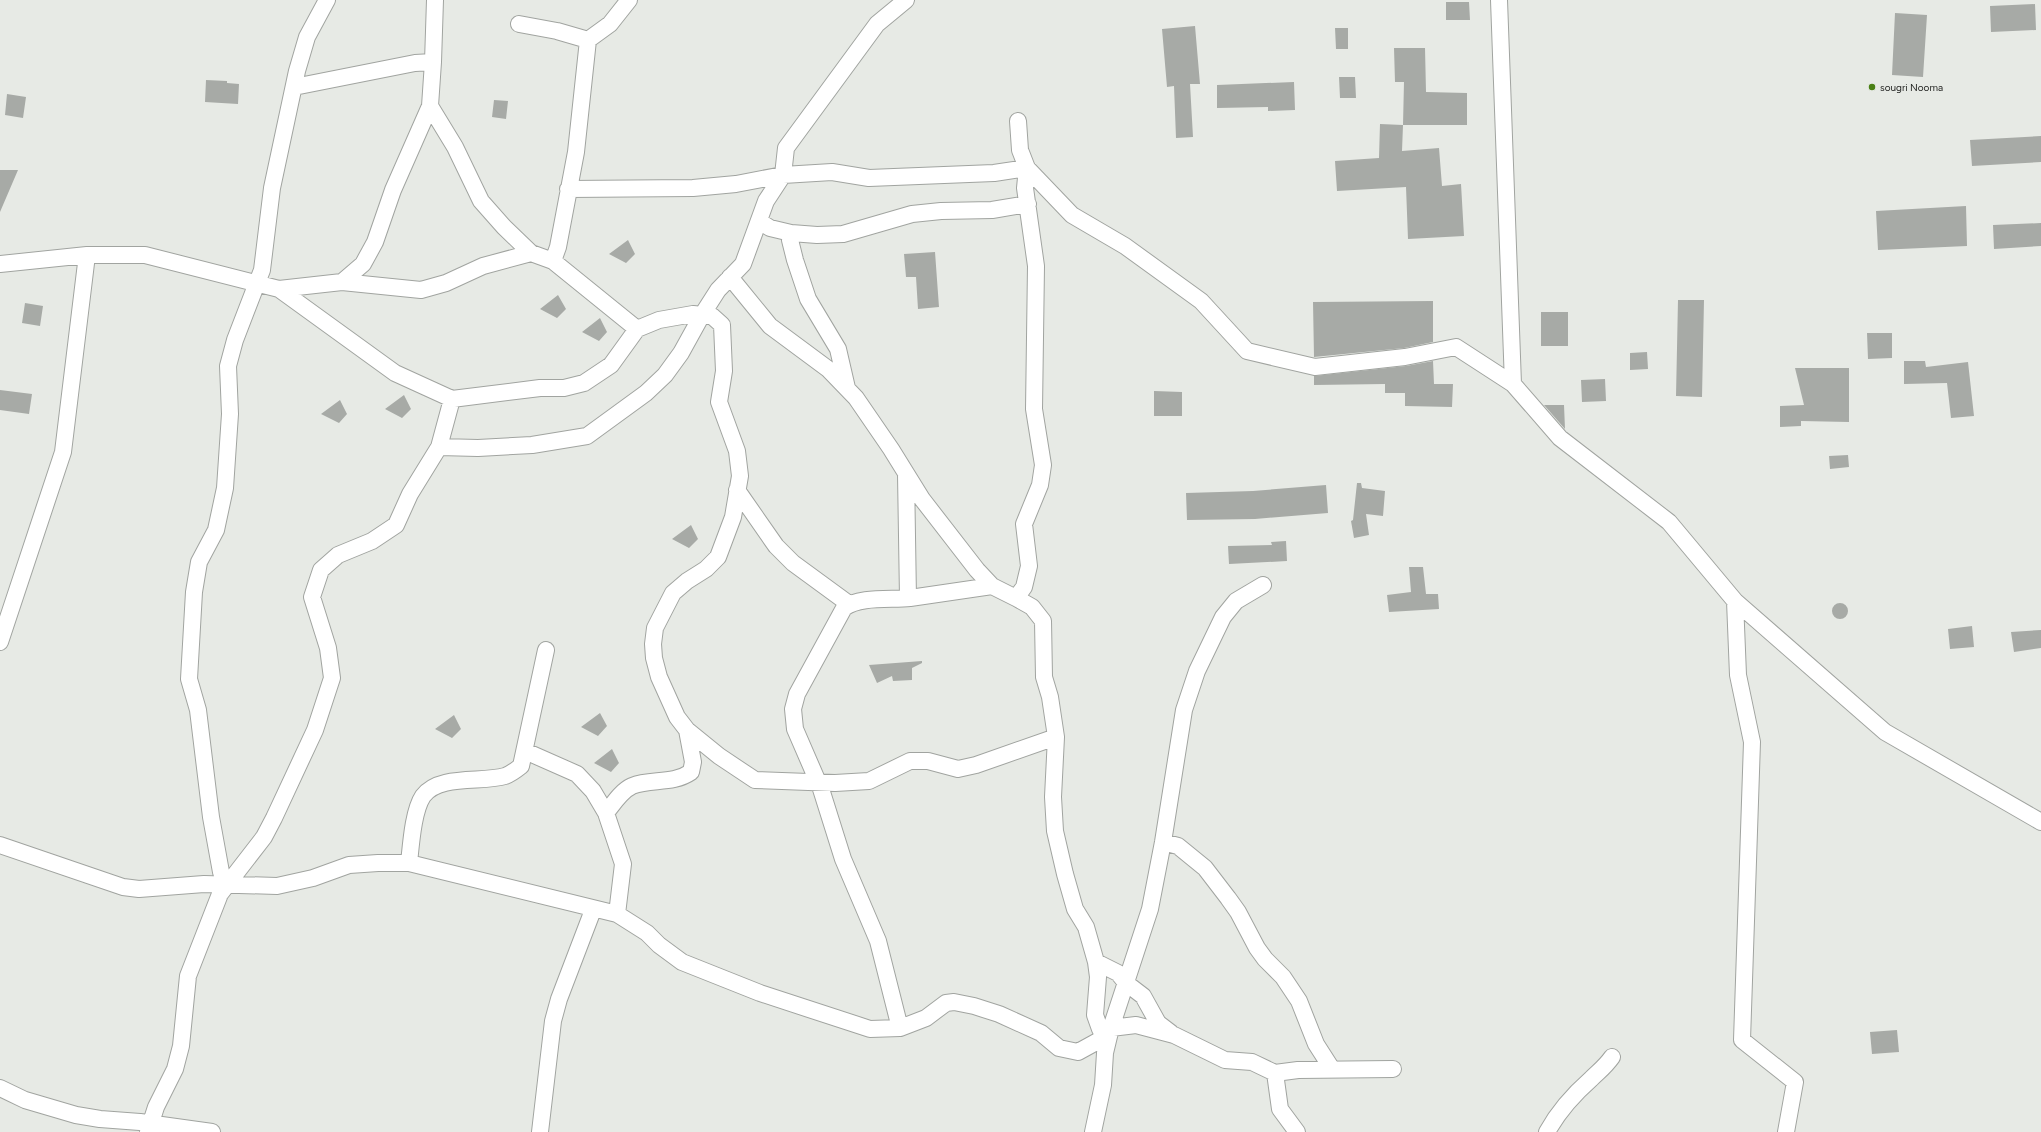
<svg xmlns="http://www.w3.org/2000/svg" width="2041" height="1132" font-family="Figtree,sans-serif">
  <style>
    .building { fill: #a7aaa6 }
    .lines { fill: none; stroke-linecap: round; stroke-linejoin: round }
    .minor-casing { stroke: #a1a4a0; stroke-width: 18 }
    .minor { stroke: #fff; stroke-width: 16 }
    .poi-dot { fill: #4a8015; stroke: #e7eae5; stroke-width: 1.5 }
    .labels { text-anchor: middle; stroke-width: 3; stroke-linejoin: round; paint-order: stroke }
    .poi-label { font-size: 10px; fill: #222321; stroke: #e7eae5; text-anchor: start }
  </style>
  <rect width="100%" height="100%" fill="#e7eae5"/>
  <!-- building -->
  <path class="building" d="M 1446,2 L 1469,2 L 1470,20 L 1446,20 Z
    M 2035,4 L 2036,30 L 1991,32 L 1990,6 Z
    M 1895,13 L 1927,15 L 1923,77 L 1892,75 Z
    M 1195,26 L 1200,84 L 1190,84 L 1193,137 L 1176,138 L 1174,86 L 1167,87 L 1162,29 Z
    M 1335,28 L 1348,28 L 1348,49 L 1336,49 Z
    M 1394,48 L 1425,48 L 1426,92 L 1467,93 L 1467,125 L 1403,125 L 1404,82 L 1395,82 Z
    M 1339,77 L 1355,77 L 1356,98 L 1340,98 Z
    M 206,80 L 227,81 L 227,83 L 239,84 L 238,104 L 205,102 Z
    M 1294,82 L 1295,110 L 1268,111 L 1268,107 L 1217,108 L 1217,85 Z
    M 7,94 L 26,97 L 23,118 L 5,115 Z
    M 494,100 L 508,101 L 506,119 L 492,117 Z
    M 1380,124 L 1403,125 L 1402,151 L 1439,148 L 1442,186 L 1461,184 L 1464,236 L 1408,239 L 1406,187 L 1337,191 L 1335,161 L 1379,158 Z
    M 2041,136 L 2041,162 L 1972,166 L 1970,140 Z
    M 0,170 L 18,170 L 0,212 Z
    M 1966,206 L 1967,246 L 1878,250 L 1876,211 Z
    M 2041,223 L 2041,246 L 1994,249 L 1993,225 Z
    M 628,240 L 635,254 L 626,263 L 609,254 Z
    M 935,252 L 939,307 L 918,309 L 916,277 L 906,277 L 904,254 Z
    M 558,295 L 566,309 L 557,318 L 540,309 Z
    M 1678,300 L 1704,300 L 1702,397 L 1676,396 Z
    M 1433,301 L 1433,342 L 1404,348 L 1314,357 L 1313,302 Z
    M 25,303 L 43,306 L 40,326 L 22,323 Z
    M 1541,312 L 1568,312 L 1568,346 L 1541,346 Z
    M 600,318 L 607,332 L 599,341 L 582,332 Z
    M 1867,333 L 1892,333 L 1892,358 L 1868,359 Z
    M 1647,352 L 1648,369 L 1630,370 L 1630,353 Z
    M 1433,361 L 1434,384 L 1453,384 L 1452,407 L 1405,406 L 1405,393 L 1385,393 L 1385,384 L 1314,385 L 1314,376 L 1406,366 Z
    M 1904,361 L 1925,361 L 1926,367 L 1968,362 L 1974,416 L 1951,418 L 1947,383 L 1904,384 Z
    M 1795,368 L 1849,368 L 1849,422 L 1801,421 L 1801,426 L 1780,427 L 1780,406 L 1804,405 Z
    M 1605,379 L 1606,401 L 1582,402 L 1581,380 Z
    M 0,390 L 32,394 L 29,414 L 0,410 Z
    M 1154,391 L 1182,392 L 1182,416 L 1154,416 Z
    M 404,395 L 411,409 L 402,418 L 385,409 Z
    M 340,400 L 347,414 L 339,423 L 321,414 Z
    M 1544,405 L 1564,405 L 1565,429 Z
    M 1848,455 L 1849,467 L 1830,469 L 1829,456 Z
    M 1357,483 L 1361,483 L 1362,488 L 1385,491 L 1383,516 L 1366,514 L 1369,535 L 1354,538 L 1351,521 L 1353,520 Z
    M 1326,485 L 1328,513 L 1255,519 L 1187,520 L 1186,493 L 1253,491 Z
    M 691,525 L 698,539 L 689,548 L 672,539 Z
    M 1286,541 L 1287,561 L 1229,564 L 1228,546 L 1272,545 L 1271,542 Z
    M 1409,567 L 1423,567 L 1426,594 L 1438,594 L 1439,609 L 1389,612 L 1387,595 L 1411,592 Z
    M1832 611a8 8 0 1 1 16 0a8 8 0 1 1-16 0Z
    M 1972,626 L 1974,647 L 1950,649 L 1948,629 Z
    M 2041,630 L 2041,648 L 2014,652 L 2011,632 Z
    M 922,661 L 922,663 L 912,668 L 912,680 L 893,681 L 892,676 L 877,683 L 869,665 Z
    M 600,713 L 607,726 L 598,736 L 581,727 Z
    M 454,715 L 461,729 L 452,738 L 435,729 Z
    M 612,749 L 619,763 L 611,772 L 594,763 Z
    M 1897,1030 L 1899,1052 L 1872,1054 L 1870,1032 Z"/>
  <g class="lines">
    <defs>
      <path id="minor" d="M 1499,0 L 1513,384
        M 519,24 L 557,31 L 588,40
        M 433,62 L 435,0
        M 294,87 L 415,63 L 433,62 L 430,106 L 393,190 L 375,242 L 363,264 L 342,282
        M 430,106 L 455,147 L 481,201 L 504,227 L 531,253 L 553,261 L 637,329
        M 1018,121 L 1020,150 L 1027,168 L 1025,188 L 1036,266 L 1034,409 L 1043,465 L 1040,485 L 1024,524 L 1029,566 L 1024,587 L 1016,598 L 1032,607 L 1043,621 L 1044,677 L 1050,697 L 1056,737 L 1053,797 L 1055,831 L 1065,874 L 1075,909 L 1086,927 L 1096,962 L 1098,977 L 1095,1015 L 1100,1029 L 1111,1028
        M 568,189 L 693,188 L 736,184 L 783,175 L 832,172 L 869,178 L 994,173 L 1027,168 L 1072,215 L 1125,246 L 1201,301 L 1247,351 L 1315,367 L 1405,357 L 1456,347 L 1513,384 L 1560,438 L 1669,522 L 1735,601 L 1738,675 L 1752,742 L 1742,1040 L 1795,1082 L 1786,1132
        M 759,221 L 770,228 L 791,233 L 790,240 L 795,260 L 808,299 L 838,349 L 847,388
        M 791,233 L 817,235 L 843,234 L 912,214 L 941,211 L 992,210 L 1028,204
        M 553,261 L 558,247 L 576,152 L 588,40 L 610,24 L 629,0
        M 0,264 L 87,255 L 145,255 L 279,289 L 395,373 L 452,399 L 540,388 L 564,388 L 584,383 L 611,365 L 637,329 L 659,320 L 693,314 L 712,316 L 722,325 L 724,371 L 719,402 L 737,451 L 740,476 L 733,517 L 718,557 L 706,569 L 687,581 L 673,593 L 655,628 L 653,644 L 654,658 L 659,677 L 677,717 L 687,730 L 693,762 L 691,772 C 672,785 651,778 632,786 C 621,791 613,804 606,813
        M 730,277 L 770,326 L 828,369 L 856,398 L 891,449 L 922,499 L 977,570 L 992,586 L 1016,598
        M 279,289 L 342,282 L 421,290 L 446,283 L 483,266 L 531,253
        M 439,447 L 478,448 L 532,445 L 587,436 L 646,393 L 665,375 L 681,353 L 702,315 L 718,290 L 743,264 L 766,201 L 783,175 L 786,148 L 877,24 L 906,0
        M 906,474 L 908,598
        M 737,490 L 776,546 L 793,563 L 849,604
        M 1735,601 L 1885,732 L 2041,822
        M 0,642 L 63,452 L 87,255
        M 687,730 L 719,756 L 755,780 L 835,783 L 869,781 L 910,761 L 928,761 L 958,769 L 976,765 L 1056,737
        M 525,751 L 577,774 L 593,791 L 606,813 L 623,864 L 617,914
        M 1163,842 L 1178,846 L 1205,868 L 1228,898 L 1238,912 L 1257,948 L 1265,959 L 1283,977 L 1299,1001 L 1316,1044 L 1332,1069
        M 0,845 L 123,887 L 139,889 L 204,884 L 277,886 L 313,878 L 349,865 L 378,863 L 409,863 L 617,914 L 647,933 L 659,945 L 682,962 L 760,993 L 870,1029 L 900,1028 L 926,1018 L 946,1003 L 954,1002 L 974,1006 L 999,1014 L 1041,1033 L 1059,1048 L 1078,1052 L 1098,1041 L 1111,1028 L 1136,1025 L 1174,1035 L 1225,1060 L 1252,1062 L 1275,1073 L 1298,1070 L 1393,1069
        M 409,863 C 411,845 413,811 423,796 C 439,774 482,783 505,776 C 511,774 516,770 521,766 L 546,650
        M 225,885 L 221,872 L 211,817 L 198,710 L 189,679 L 194,592 L 199,562 L 216,530 L 225,488 L 230,414 L 228,366 L 235,340 L 262,270 L 272,188 L 297,71 L 307,37 L 327,0
        M 1096,962 L 1118,973 L 1126,983 L 1143,996 L 1158,1023 L 1171,1033
        M 900,1028 L 878,941 L 843,859 L 821,789 L 795,729 L 793,709 L 797,694 L 844,608 C 859,596 891,600 910,598 C 937,594 964,590 992,586
        M 1275,1073 L 1280,1109 L 1297,1132
        M 0,1088 L 25,1100 L 76,1115 L 100,1119 L 140,1122 L 212,1132
        M 148,1132 L 156,1107 L 175,1069 L 181,1046 L 188,976 L 220,894 L 264,837 L 274,818 L 315,730 L 332,678 L 328,648 L 312,597 L 321,570 L 338,555 L 372,541 L 396,525 L 410,494 L 439,447 L 452,399
        M 540,1132 L 553,1021 L 559,999 L 593,910
        M 1093,1132 L 1103,1085 L 1105,1053 L 1111,1028 L 1150,909 L 1163,842 L 1184,710 L 1197,671 L 1223,617 L 1236,601 L 1263,585
        M 1547,1132 C 1558,1112 1574,1094 1591,1079 C 1599,1071 1605,1067 1612,1057"/>
    </defs>
    <!-- minor casing -->
    <use href="#minor" class="minor-casing"/>
    <!-- minor -->
    <use href="#minor" class="minor"/>
  </g>
  <!-- markers -->
  <circle class="poi-dot" cx="1872" cy="87" r="4"/>
  <g class="labels">
    <!-- poi labels -->
    <g class="poi-label">
      <text x="1880" y="91">sougri Nooma</text>
    </g>
  </g>
</svg>
